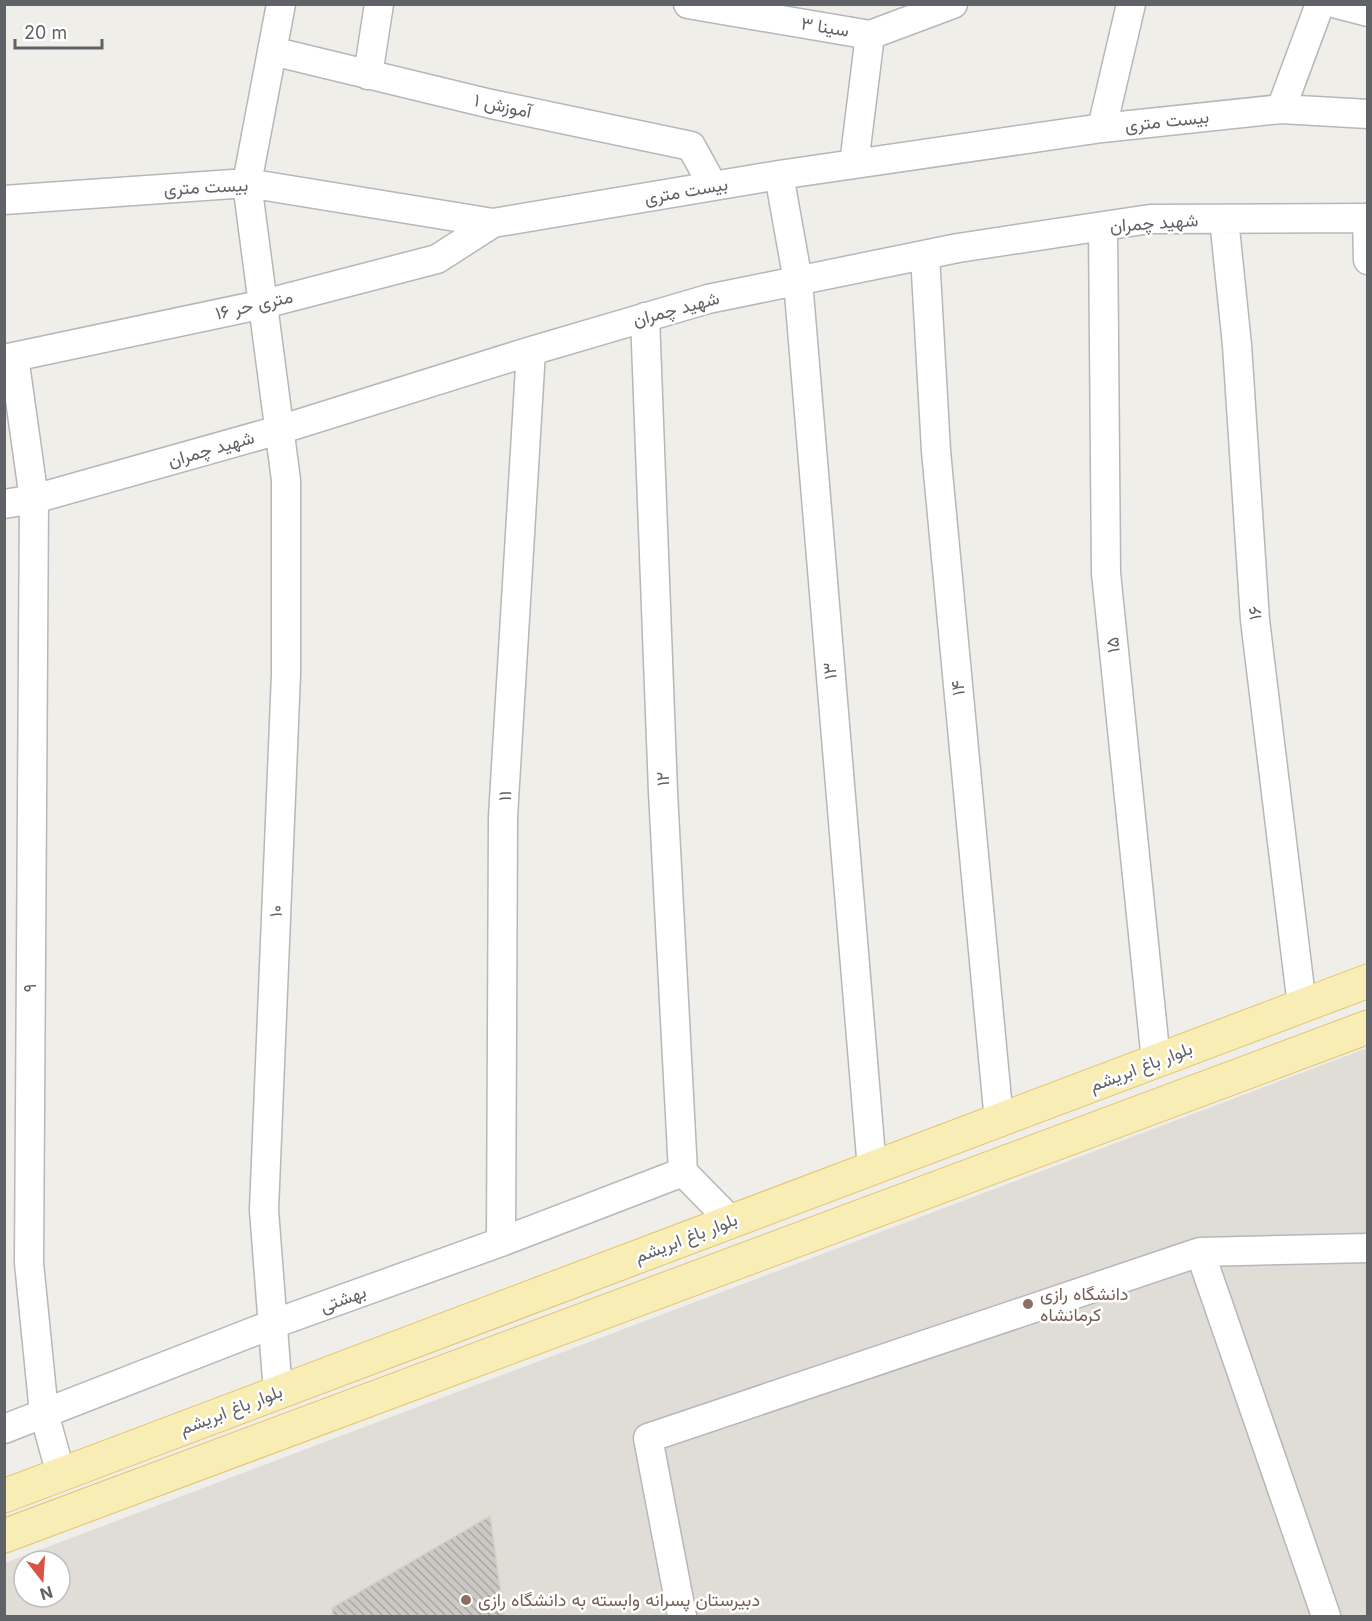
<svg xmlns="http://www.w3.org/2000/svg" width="1372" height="1621" font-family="Inter,Vazirmatn,sans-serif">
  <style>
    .education { fill: #dfddd6; fill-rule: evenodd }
    .building { fill: url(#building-back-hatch); stroke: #d4d0c7; stroke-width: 1.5 }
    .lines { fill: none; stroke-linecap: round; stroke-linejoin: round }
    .minor-casing { stroke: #b5b7bb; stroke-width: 31 }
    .major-casing { stroke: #e4c46c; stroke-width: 35 }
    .minor { stroke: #fff; stroke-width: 28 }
    .major { stroke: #f8eeb5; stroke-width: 33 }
    .education-dot { fill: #8d6e63; stroke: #fff; stroke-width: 2 }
    .labels { text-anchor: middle; stroke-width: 5; stroke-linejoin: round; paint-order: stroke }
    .street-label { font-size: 18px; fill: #5f6266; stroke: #fff }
    .education-label { font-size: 18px; fill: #785e54; stroke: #fff; text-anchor: start }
  </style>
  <defs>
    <pattern id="building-back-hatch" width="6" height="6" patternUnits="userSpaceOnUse" patternTransform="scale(1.5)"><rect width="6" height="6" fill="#cbc9c4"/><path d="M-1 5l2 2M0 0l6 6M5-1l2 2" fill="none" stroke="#a8a7a3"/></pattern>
  </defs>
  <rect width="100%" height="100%" fill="#f0eee8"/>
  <!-- education -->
  <path class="education" d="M 1367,1048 L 1367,1616 L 5,1616 L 5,1563 ZM 24,1561 L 60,1561 L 60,1597 L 24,1597 Z"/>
  <!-- building -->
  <path class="building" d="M 490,1516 L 504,1616 L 333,1616 L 332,1608 Z"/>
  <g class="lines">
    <defs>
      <path id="minor" d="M 688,4 L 870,35 L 854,164
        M 1337,4 L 1368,12
        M 870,35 L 953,4
        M 272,51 L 491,104 L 691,146 L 713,186
        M 368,75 L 379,4
        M 1281,109 L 1320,4
        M 1102,128 L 1131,4
        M 779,175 L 798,281 L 872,1169
        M 4,200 L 247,183 L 493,223 L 779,175 L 1102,128 L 1281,109 L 1368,114
        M 1367,218 L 1368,260
        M 1224,219 L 1237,345 L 1255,620 L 1302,1006
        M 1103,226 L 1106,573 L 1156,1061
        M 925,255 L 936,451 L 999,1121
        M 645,317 L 663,792 L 683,1172 L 731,1221
        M 14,357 L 34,499 L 29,1263 L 44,1413 L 61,1475
        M 4,359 L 264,304 L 437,259 L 493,223
        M 4,504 L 34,499 L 279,430 L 531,351 L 708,299 L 958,248 L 1150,219 L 1368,218
        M 501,1242 L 503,817 L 531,351
        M 1200,1252 L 1326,1616
        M 278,1393 L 264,1210 L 286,674 L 286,480 L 247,183 L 281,4
        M 4,1429 L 273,1324 L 501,1242 L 683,1172
        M 682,1616 L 648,1438 L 1200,1252 L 1368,1248"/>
      <path id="major" d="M 4,1496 L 1368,981
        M 4,1536 L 1368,1027"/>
    </defs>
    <!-- minor casing -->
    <use href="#minor" class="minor-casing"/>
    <!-- major casing -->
    <use href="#major" class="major-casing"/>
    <!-- minor -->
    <use href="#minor" class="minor"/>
    <!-- major -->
    <use href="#major" class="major"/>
  </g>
  <!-- markers -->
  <g class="education-dot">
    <circle cx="1028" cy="1304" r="6"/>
    <circle cx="466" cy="1600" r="6"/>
  </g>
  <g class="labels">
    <!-- street labels -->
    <g class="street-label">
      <text transform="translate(825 27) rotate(9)" y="6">سینا ۳</text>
      <text transform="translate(503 106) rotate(12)" y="6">آموزش ۱</text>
      <text transform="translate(1167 121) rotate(-6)" y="6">بیست متری</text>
      <text transform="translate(206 187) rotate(-3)" y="6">بیست متری</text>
      <text transform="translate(686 191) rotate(-10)" y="6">بیست متری</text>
      <text transform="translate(1154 223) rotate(-4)" y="6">شهید چمران</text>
      <text transform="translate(254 305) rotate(-13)" y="6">۱۶ متری حر</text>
      <text transform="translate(676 309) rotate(-15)" y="6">شهید چمران</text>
      <text transform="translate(211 449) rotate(-16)" y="6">شهید چمران</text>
      <text transform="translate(1255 613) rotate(-95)" y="6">۱۶</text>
      <text transform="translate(1113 645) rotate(-96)" y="6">۱۵</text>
      <text transform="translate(830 671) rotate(-95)" y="6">۱۳</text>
      <text transform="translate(958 688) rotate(-95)" y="6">۱۴</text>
      <text transform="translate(663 779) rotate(-92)" y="6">۱۲</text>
      <text transform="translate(505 796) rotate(-87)" y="6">۱۱</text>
      <text transform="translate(276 911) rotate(-88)" y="6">۱۰</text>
      <text transform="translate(30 988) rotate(-90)" y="6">۹</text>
      <text transform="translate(1141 1067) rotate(-21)" y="6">بلوار باغ ابریشم</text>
      <text transform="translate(686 1238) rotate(-21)" y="6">بلوار باغ ابریشم</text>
      <text transform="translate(343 1299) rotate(-20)" y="6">بهشتی</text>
      <text transform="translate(231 1410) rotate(-21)" y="6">بلوار باغ ابریشم</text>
    </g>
    <!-- education labels -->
    <g class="education-label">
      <text x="1040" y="1300">دانشگاه رازی<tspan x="1040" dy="21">کرمانشاه</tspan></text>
      <text x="478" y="1606">دبیرستان پسرانه وابسته به دانشگاه رازی</text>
    </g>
  </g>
  <!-- border -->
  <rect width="1372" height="1621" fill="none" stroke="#5f6266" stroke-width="12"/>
  <!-- north arrow -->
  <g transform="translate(42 1579) rotate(163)"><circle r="28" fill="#ffffff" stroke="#bfc0c2" stroke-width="1.5"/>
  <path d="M0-4.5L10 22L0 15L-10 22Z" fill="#d95244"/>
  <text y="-9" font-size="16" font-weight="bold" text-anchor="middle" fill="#5f6266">N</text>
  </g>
  <!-- scale -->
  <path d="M15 39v9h87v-9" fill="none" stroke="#5f6266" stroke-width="3"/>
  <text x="24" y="39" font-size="18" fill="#5f6266" stroke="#ffffff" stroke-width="4.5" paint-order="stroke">20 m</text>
</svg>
